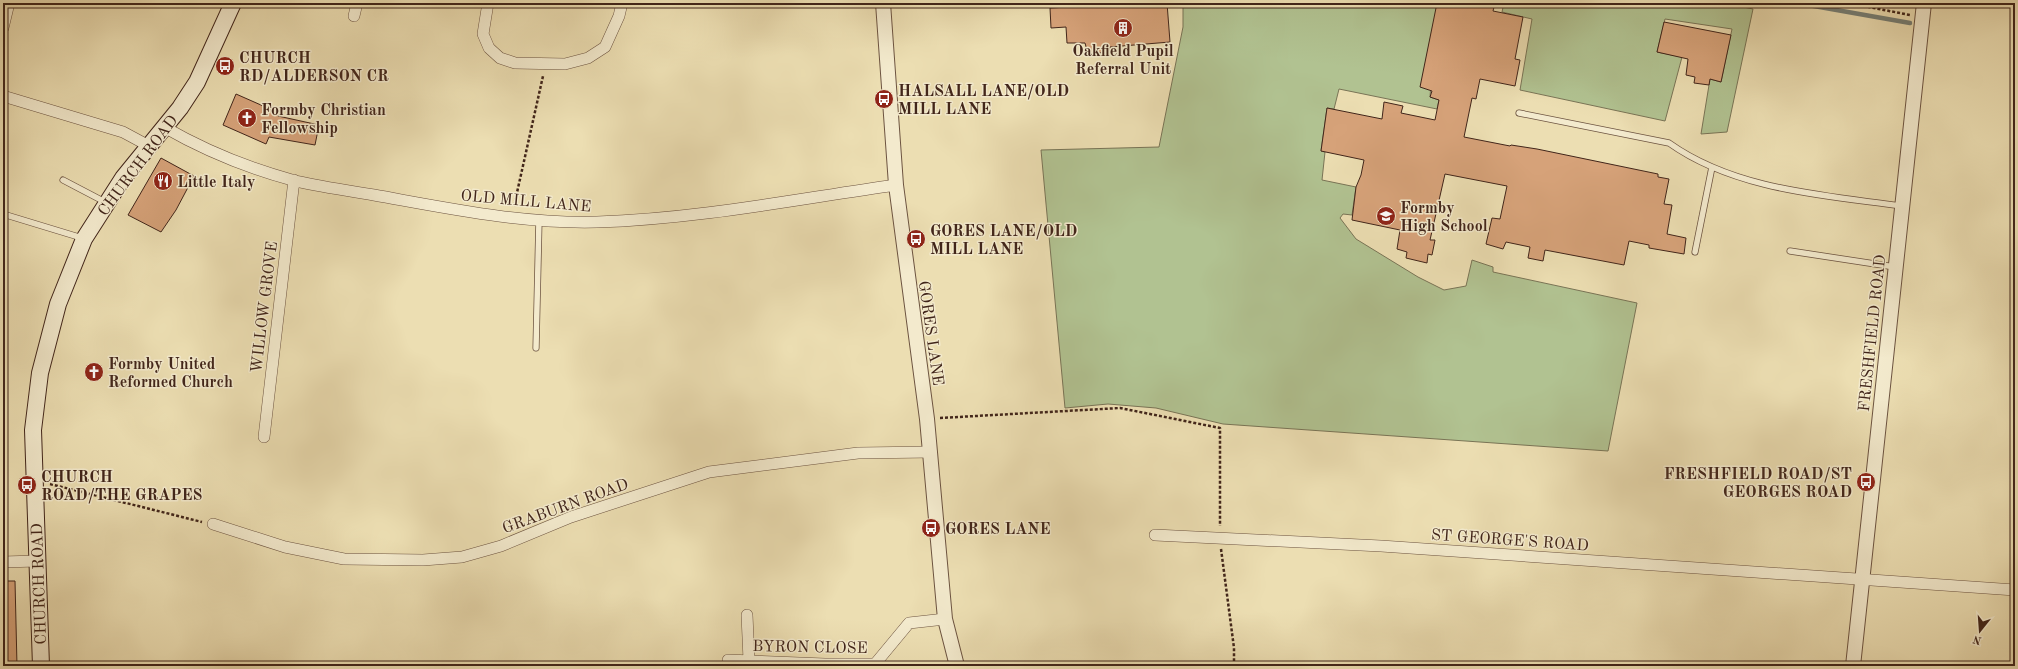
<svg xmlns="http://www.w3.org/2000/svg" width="2018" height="669" font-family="'Old Standard TT',serif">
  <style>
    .green { fill: #b1c291; stroke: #797456 }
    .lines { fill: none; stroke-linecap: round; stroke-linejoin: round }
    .stream { stroke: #767f76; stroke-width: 4.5 }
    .building { fill: #d6a279; stroke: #41251a }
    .service-casing { stroke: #6c5340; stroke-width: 7 }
    .minor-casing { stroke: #6c5340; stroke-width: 12 }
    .tertiary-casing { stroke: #6c5340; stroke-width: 16 }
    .secondary-casing { stroke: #41251a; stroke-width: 18 }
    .path { stroke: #41251a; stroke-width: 2.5; stroke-dasharray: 3 2; stroke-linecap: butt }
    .service { stroke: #f3eacd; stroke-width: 5.5 }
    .minor { stroke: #f3eacd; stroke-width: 11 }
    .tertiary { stroke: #f3eacd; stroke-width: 14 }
    .secondary { stroke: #f3eacd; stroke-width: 16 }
    .labels { text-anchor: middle; stroke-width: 3; stroke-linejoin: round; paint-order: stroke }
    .poi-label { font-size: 16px; font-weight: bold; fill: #41251a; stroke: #f3eacd; text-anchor: start }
    .street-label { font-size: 16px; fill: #41251a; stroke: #f3eacd }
  </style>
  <rect width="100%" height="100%" fill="#ecdeb2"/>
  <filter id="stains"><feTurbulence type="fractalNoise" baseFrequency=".005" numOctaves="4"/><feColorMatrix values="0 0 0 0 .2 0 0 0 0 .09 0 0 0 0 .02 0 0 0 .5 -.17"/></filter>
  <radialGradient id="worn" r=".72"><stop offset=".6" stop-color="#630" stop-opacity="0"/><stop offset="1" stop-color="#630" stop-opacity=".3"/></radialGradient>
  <!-- green -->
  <path class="green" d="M 1183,3 L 1437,3 L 1430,97 L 1439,100 L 1437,109 L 1339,89 L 1334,109 L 1327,108 L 1321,151 L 1325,152 L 1322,180 L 1356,187 L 1352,215 L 1343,214 L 1340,218 L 1356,239 L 1418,277 L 1444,290 L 1466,286 L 1472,260 L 1493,267 L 1493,272 L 1637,303 L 1608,451 L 1223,424 L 1156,408 L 1108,404 L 1065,408 L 1041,150 L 1159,147 L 1183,27 Z
    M 1504,3 L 1724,3 L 1753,9 L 1727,132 L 1701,134 L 1710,79 L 1721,82 L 1732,29 L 1665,19 L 1657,52 L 1682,57 L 1665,121 L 1520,90 L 1532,19 L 1502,12 Z"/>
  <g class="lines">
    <!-- stream -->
    <path class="stream" d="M 1797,3 L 1910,23"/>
  </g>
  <!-- building -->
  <path class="building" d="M 1086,3 L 1167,3 L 1170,42 L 1110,47 L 1109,52 L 1088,54 L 1085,43 L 1067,43 L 1066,27 L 1051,28 L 1050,8 L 1086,6 Z
    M 1437,3 L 1495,3 L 1493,11 L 1523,17 L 1515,59 L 1520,60 L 1515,86 L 1480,79 L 1476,99 L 1472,98 L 1464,137 L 1510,146 L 1511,145 L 1537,149 L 1658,174 L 1658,177 L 1669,179 L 1664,204 L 1672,205 L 1667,234 L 1686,238 L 1684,254 L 1649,248 L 1649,245 L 1629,241 L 1624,265 L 1545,250 L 1543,261 L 1528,258 L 1530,247 L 1506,242 L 1503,249 L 1486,244 L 1492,218 L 1500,219 L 1507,186 L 1445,174 L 1430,240 L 1435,240 L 1432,255 L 1428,254 L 1427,263 L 1406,258 L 1407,252 L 1397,249 L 1400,230 L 1352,220 L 1356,187 L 1361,175 L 1364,160 L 1321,151 L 1327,108 L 1382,119 L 1384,102 L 1403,106 L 1401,113 L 1435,120 L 1439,100 L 1430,97 L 1432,91 L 1420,87 Z
    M 1664,22 L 1731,35 L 1721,82 L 1710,79 L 1709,85 L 1694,83 L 1695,77 L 1686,75 L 1688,59 L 1657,52 Z
    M 236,94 L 279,113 L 278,116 L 319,125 L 315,145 L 269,137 L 266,144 L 223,125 Z
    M 161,158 L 194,176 L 176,210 L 161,232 L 128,215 Z
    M 3,581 L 15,581 L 17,666 L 3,666 Z"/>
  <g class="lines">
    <defs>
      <path id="service" d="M 1519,113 L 1669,143 C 1735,190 1823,195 1901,206
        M 63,180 L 105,202
        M 3,214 L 82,238
        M 1790,251 L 1895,267
        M 1695,252 L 1712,167
        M 536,348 L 539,220"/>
      <path id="minor" d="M 488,3 L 483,34 L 489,48 L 500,58 L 515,63 L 565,64 L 588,58 L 605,47 L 619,16 L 622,3
        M 354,16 L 357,3
        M 3,28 L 9,3
        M 3,96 L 123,132 L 149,146
        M 164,127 C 204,150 248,168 292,180 C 319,187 347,190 374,195 C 447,208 522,224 597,222 C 697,219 797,199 896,185
        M 264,437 L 294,180
        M 213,524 L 285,547 L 344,559 L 423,560 L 462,557 L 501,546 L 571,517 L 709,472 L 858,453 L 931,452
        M 1155,535 L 1381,546 L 2015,590
        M 3,562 L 37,561
        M 747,615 L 749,660
        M 728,660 L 825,664 L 875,664 L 909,623 L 945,619"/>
      <path id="tertiary" d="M 883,3 L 896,185 L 927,419 L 945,619 L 957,666
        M 1853,666 L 1924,3"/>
      <path id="secondary" d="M 41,666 L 33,430 L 40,373 L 58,304 L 84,239 L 123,178 L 180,108 L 197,82 L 233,3"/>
    </defs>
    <!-- service casing -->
    <use href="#service" class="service-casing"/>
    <!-- minor casing -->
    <use href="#minor" class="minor-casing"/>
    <!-- tertiary casing -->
    <use href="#tertiary" class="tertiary-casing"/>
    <!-- secondary casing -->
    <use href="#secondary" class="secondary-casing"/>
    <!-- path -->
    <path class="path" d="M 1848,3 L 1910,15
      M 514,206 L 543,76
      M 940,418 L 1120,408 L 1220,428 L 1220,526
      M 50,484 L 202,522
      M 1221,549 L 1234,648 L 1234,666"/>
    <!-- service -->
    <use href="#service" class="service"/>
    <!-- minor -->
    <use href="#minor" class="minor"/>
    <!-- tertiary -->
    <use href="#tertiary" class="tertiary"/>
    <!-- secondary -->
    <use href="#secondary" class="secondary"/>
  </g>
  <!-- icons -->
  <defs>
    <symbol id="building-disc" viewBox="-11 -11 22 22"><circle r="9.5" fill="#8f2418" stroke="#f3eacd"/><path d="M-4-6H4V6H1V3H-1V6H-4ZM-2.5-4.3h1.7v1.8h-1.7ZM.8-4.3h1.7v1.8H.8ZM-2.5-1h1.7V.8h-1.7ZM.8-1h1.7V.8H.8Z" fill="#fff"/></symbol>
    <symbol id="bus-disc" viewBox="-11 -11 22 22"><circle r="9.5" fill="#8f2418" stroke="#f3eacd"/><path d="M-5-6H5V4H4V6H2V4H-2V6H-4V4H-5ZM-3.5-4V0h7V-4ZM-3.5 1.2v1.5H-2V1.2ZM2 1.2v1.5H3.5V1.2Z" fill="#fff"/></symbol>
    <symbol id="church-disc" viewBox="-11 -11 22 22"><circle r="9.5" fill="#8f2418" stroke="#f3eacd"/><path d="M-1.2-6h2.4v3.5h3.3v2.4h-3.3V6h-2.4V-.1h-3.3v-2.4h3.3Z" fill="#fff"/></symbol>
    <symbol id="restaurant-disc" viewBox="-11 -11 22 22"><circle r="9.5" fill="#8f2418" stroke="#f3eacd"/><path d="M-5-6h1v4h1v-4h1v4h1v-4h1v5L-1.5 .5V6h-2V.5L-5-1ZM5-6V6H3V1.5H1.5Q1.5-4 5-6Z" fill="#fff"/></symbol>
    <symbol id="school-disc" viewBox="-11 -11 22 22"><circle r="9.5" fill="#8f2418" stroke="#f3eacd"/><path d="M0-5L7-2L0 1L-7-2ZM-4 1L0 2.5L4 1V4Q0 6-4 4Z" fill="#fff"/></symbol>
  </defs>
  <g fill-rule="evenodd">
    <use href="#building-disc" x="1112" y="17" width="22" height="22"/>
    <use href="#bus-disc" x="214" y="55" width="22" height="22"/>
    <use href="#bus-disc" x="873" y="88" width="22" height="22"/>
    <use href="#church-disc" x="236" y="107" width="22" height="22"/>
    <use href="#restaurant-disc" x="152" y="170" width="22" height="22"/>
    <use href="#school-disc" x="1375" y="205" width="22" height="22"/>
    <use href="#bus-disc" x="905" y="228" width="22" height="22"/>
    <use href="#church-disc" x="83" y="361" width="22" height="22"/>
    <use href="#bus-disc" x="1855" y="471" width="22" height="22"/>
    <use href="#bus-disc" x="16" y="474" width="22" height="22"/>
    <use href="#bus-disc" x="920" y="517" width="22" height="22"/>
  </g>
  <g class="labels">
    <!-- poi labels -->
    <g class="poi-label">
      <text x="1123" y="56" text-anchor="middle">Oakfield Pupil<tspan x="1123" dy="18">Referral Unit</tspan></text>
      <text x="239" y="63">CHURCH<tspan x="239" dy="18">RD/ALDERSON CR</tspan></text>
      <text x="898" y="96">HALSALL LANE/OLD<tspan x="898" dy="18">MILL LANE</tspan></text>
      <text x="261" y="115">Formby Christian<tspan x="261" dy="18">Fellowship</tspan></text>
      <text x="177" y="187">Little Italy</text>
      <text x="1400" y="213">Formby<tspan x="1400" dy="18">High School</tspan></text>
      <text x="930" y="236">GORES LANE/OLD<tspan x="930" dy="18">MILL LANE</tspan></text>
      <text x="108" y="369">Formby United<tspan x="108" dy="18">Reformed Church</tspan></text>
      <text x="1852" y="479" text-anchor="end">FRESHFIELD ROAD/ST<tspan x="1852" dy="18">GEORGES ROAD</tspan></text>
      <text x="41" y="482">CHURCH<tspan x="41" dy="18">ROAD/THE GRAPES</tspan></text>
      <text x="945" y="534">GORES LANE</text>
    </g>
    <!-- street labels -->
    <g class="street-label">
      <text transform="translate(137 165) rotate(-53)" y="6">CHURCH ROAD</text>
      <text transform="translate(526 200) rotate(5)" y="6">OLD MILL LANE</text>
      <text transform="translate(263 307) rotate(-83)" y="6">WILLOW GROVE</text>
      <text transform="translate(932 333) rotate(82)" y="6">GORES LANE</text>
      <text transform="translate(1871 333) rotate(-84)" y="6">FRESHFIELD ROAD</text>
      <text transform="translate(565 505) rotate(-20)" y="6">GRABURN ROAD</text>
      <text transform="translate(1510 539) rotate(4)" y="6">ST GEORGE'S ROAD</text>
      <text transform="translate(38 584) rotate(-92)" y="6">CHURCH ROAD</text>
      <text transform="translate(810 646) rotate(1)" y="6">BYRON CLOSE</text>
    </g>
  </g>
  <!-- margin -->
  <rect width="2018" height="669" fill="none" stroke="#ecdeb2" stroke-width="16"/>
  <rect x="4" y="4" width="2010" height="661" fill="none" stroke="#41251a" stroke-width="2"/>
  <rect x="8" y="8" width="2002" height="653" fill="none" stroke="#41251a"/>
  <!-- north arrow -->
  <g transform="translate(1980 631) rotate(197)" stroke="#f3eacd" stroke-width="3" paint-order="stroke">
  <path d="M0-3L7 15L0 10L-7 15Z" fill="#41251a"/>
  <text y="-6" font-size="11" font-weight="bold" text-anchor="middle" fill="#41251a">N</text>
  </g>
  <rect width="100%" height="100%" filter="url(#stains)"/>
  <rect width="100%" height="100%" fill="url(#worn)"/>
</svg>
